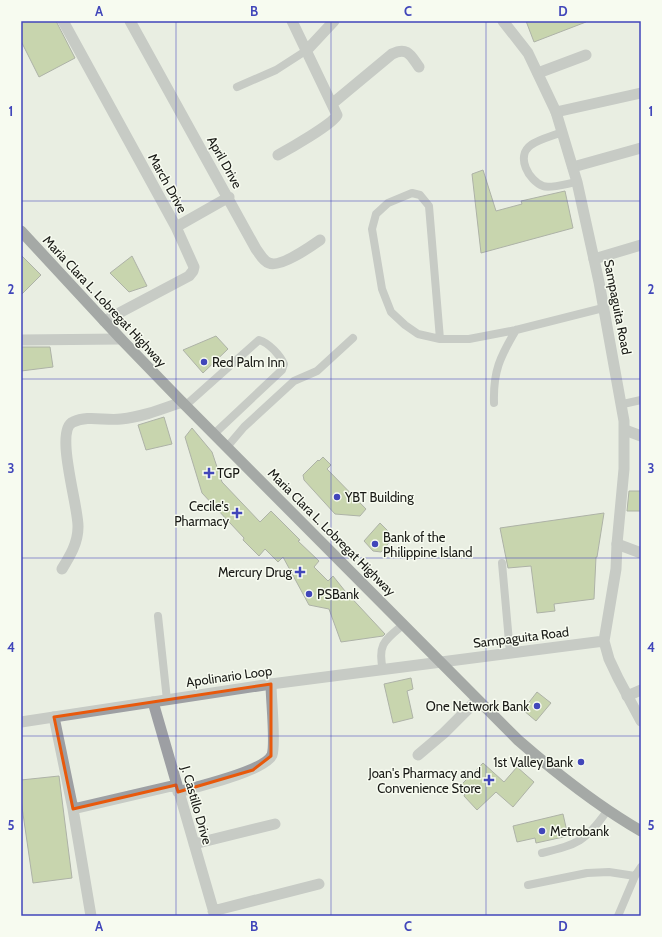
<svg xmlns="http://www.w3.org/2000/svg" width="662" height="937" font-family="Cabin,sans-serif">
  <style>
    .building { fill: #9fb770; stroke: #65685f }
    .lines { fill: none; stroke-linecap: round; stroke-linejoin: round }
    .service { stroke: #9d9fa3; stroke-width: 8 }
    .minor { stroke: #9d9fa3; stroke-width: 11 }
    .tertiary { stroke: #9d9fa3; stroke-width: 11 }
    .trunk { stroke: #52545e; stroke-width: 11 }
    .marked { fill: none; stroke: #e8590c; stroke-width: 3; stroke-linejoin: round }
    .grid { fill: none; stroke: #4146ba; stroke-width: 1; stroke-opacity: 0.55 }
    .poi-dot { fill: #4146ba; stroke: #f7fbf0; stroke-width: 1.5 }
    .labels { text-anchor: middle; stroke-width: 3; stroke-linejoin: round; paint-order: stroke }
    .street-label { font-size: 13px; fill: #181915; stroke: #f7fbf0 }
    .poi-label { font-size: 13px; fill: #181915; stroke: #f7fbf0; text-anchor: start }
    .neatline { fill: none; stroke: #4146ba; stroke-width: 1.5 }
    .grid-label { font-size: 13px; text-anchor: middle; font-weight: bold; fill: #4146ba }
  </style>
  <rect width="100%" height="100%" fill="#e9eee2"/>
  <!-- building -->
  <path class="building" d="M 21,21 L 56,21 L 75,58 L 39,77 L 21,41 Z
    M 526,21 L 586,21 L 586,22 L 534,42 Z
    M 483,170 L 496,211 L 522,204 L 521,201 L 565,191 L 573,228 L 481,253 L 472,174 Z
    M 21,255 L 41,275 L 21,295 Z
    M 132,256 L 147,286 L 129,292 L 110,273 Z
    M 216,336 L 228,349 L 203,373 L 183,350 Z
    M 21,347 L 50,347 L 53,367 L 21,371 Z
    M 164,417 L 172,444 L 146,450 L 138,425 Z
    M 192,428 L 212,452 L 222,482 L 260,522 L 271,511 L 300,540 L 298,541 L 319,561 L 314,567 L 328,581 L 333,576 L 345,591 L 385,634 L 383,636 L 341,642 L 329,609 L 309,605 L 283,557 L 278,562 L 265,549 L 259,556 L 243,540 L 244,538 L 202,493 L 185,437 Z
    M 323,457 L 331,465 L 327,469 L 366,509 L 360,516 L 335,514 L 304,480 L 303,475 L 318,460 L 319,461 Z
    M 629,491 L 641,491 L 641,511 L 627,511 Z
    M 604,513 L 597,557 L 596,557 L 594,599 L 554,604 L 555,611 L 537,613 L 531,566 L 508,568 L 500,528 Z
    M 380,523 L 394,537 L 381,552 L 373,551 L 364,541 Z
    M 411,678 L 413,689 L 407,691 L 413,718 L 393,723 L 384,684 Z
    M 537,692 L 551,703 L 536,721 L 523,710 Z
    M 483,763 L 504,782 L 517,767 L 534,782 L 513,807 L 496,792 L 477,810 L 464,796 L 466,791 L 460,786 Z
    M 59,776 L 72,878 L 33,883 L 21,800 L 21,780 Z
    M 563,814 L 568,836 L 536,843 L 535,838 L 517,842 L 513,826 Z"/>
  <g class="lines">
    <!-- service -->
    <path class="service" d="M 237,87 L 276,70 L 307,50
      M 562,132 C 553,136 539,139 531,145 C 515,156 529,181 543,186 C 550,189 569,183 577,182
      M 440,339 L 429,206 L 420,195 L 412,193 L 388,203 L 376,214 L 372,229 L 382,289 L 391,312 L 405,325 L 418,334 L 440,339 L 469,339 L 516,330 L 603,308
      M 494,403 C 493,371 500,357 516,330
      M 623,404 L 641,400
      M 186,405 L 259,340 C 269,343 280,355 284,364 L 282,370 L 214,434
      M 227,447 L 244,427 L 294,381 L 317,371 L 353,338
      M 502,563 L 510,653
      M 158,616 L 167,700
      M 383,670 C 377,644 385,640 404,624
      M 542,853 C 578,844 585,842 607,811
      M 528,885 L 587,873 L 609,872 L 635,876
      M 618,916 L 635,876 L 641,867"/>
    <!-- minor -->
    <path class="minor" d="M 63,21 L 176,227 L 194,267 L 193,271 L 189,276 L 104,321
      M 130,21 L 256,249 C 260,254 263,261 269,263 C 280,268 310,247 320,240
      M 307,50 L 334,21
      M 538,73 L 586,55
      M 333,103 L 392,54 C 408,46 411,56 419,67
      M 556,112 L 641,93
      M 278,155 C 289,149 333,124 337,115 L 292,21
      M 573,167 L 641,148
      M 176,227 L 229,197
      M 594,259 L 641,245
      M 21,340 L 121,339
      M 625,430 L 641,436
      M 617,544 L 641,553
      M 62,569 C 70,556 78,543 78,527 C 79,508 54,430 73,422 C 88,415 105,421 121,419 C 142,417 162,409 182,402
      M 627,696 L 641,690
      M 153,702 L 215,916
      M 54,717 L 73,809 L 91,916
      M 418,755 L 444,733 L 477,700
      M 178,792 C 196,787 265,771 272,755 C 276,745 271,699 271,684
      M 73,809 L 176,785
      M 194,844 L 275,824
      M 213,911 L 319,884"/>
    <!-- tertiary -->
    <path class="tertiary" d="M 503,21 L 528,53 L 556,112 L 577,182 L 599,282 L 624,421 L 624,469 L 617,544 L 616,569 L 604,641 L 609,659 L 618,678 L 641,721
      M 21,722 L 271,684 L 604,641"/>
    <!-- trunk -->
    <path class="trunk" d="M 21,231 L 121,339 L 182,402 L 518,740 C 557,774 596,805 641,831"/>
  </g>
  <!-- marked area -->
  <path d="M0 0H662V937H0ZM 271,684 L 271,756 L 253,770 L 178,792 L 176,785 L 73,809 L 54,717 Z" fill="#e9eee2" fill-opacity=".55" fill-rule="evenodd"/>
  <path class="marked" d="M 271,684 L 271,756 L 253,770 L 178,792 L 176,785 L 73,809 L 54,717 Z"/>
  <!-- grid -->
  <path class="grid" d="M 176,21 L 176,916M 331,21 L 331,916M 486,21 L 486,916M 21,201 L 641,201M 21,379 L 641,379M 21,558 L 641,558M 21,736 L 641,736"/>
  <!-- markers -->
  <g class="poi-dot">
    <circle cx="204" cy="362" r="4"/>
    <path d="M207 467h4v4h4v4h-4v4h-4v-4h-4v-4h4z"/>
    <circle cx="337" cy="497" r="4"/>
    <path d="M235 507h4v4h4v4h-4v4h-4v-4h-4v-4h4z"/>
    <circle cx="375" cy="544" r="4"/>
    <path d="M298 566h4v4h4v4h-4v4h-4v-4h-4v-4h4z"/>
    <circle cx="309" cy="594" r="4"/>
    <circle cx="537" cy="706" r="4"/>
    <circle cx="581" cy="762" r="4"/>
    <path d="M487 774h4v4h4v4h-4v4h-4v-4h-4v-4h4z"/>
    <circle cx="542" cy="831" r="4"/>
  </g>
  <g class="labels">
    <!-- street labels -->
    <g class="street-label">
      <text transform="translate(225 162) rotate(61)" y="5">April Drive</text>
      <text transform="translate(168 183) rotate(61)" y="5">March Drive</text>
      <text transform="translate(105 301) rotate(47)" y="5">Maria Clara L. Lobregat Highway</text>
      <text transform="translate(618 307) rotate(79)" y="5">Sampaguita Road</text>
      <text transform="translate(332 532) rotate(45)" y="5">Maria Clara L. Lobregat Highway</text>
      <text transform="translate(521 637) rotate(-7)" y="5">Sampaguita Road</text>
      <text transform="translate(229 676) rotate(-8)" y="5">Apolinario Loop</text>
      <text transform="translate(197 805) rotate(74)" y="5">J. Castillo Drive</text>
    </g>
    <!-- poi labels -->
    <g class="poi-label">
      <text x="212" y="367">Red Palm Inn</text>
      <text x="217" y="478">TGP</text>
      <text x="345" y="502">YBT Building</text>
      <text x="229" y="511" text-anchor="end">Cecile's<tspan x="229" dy="15">Pharmacy</tspan></text>
      <text x="383" y="542">Bank of the<tspan x="383" dy="15">Philippine Island</tspan></text>
      <text x="292" y="577" text-anchor="end">Mercury Drug</text>
      <text x="317" y="599">PSBank</text>
      <text x="529" y="711" text-anchor="end">One Network Bank</text>
      <text x="573" y="767" text-anchor="end">1st Valley Bank</text>
      <text x="481" y="778" text-anchor="end">Joan's Pharmacy and<tspan x="481" dy="15">Convenience Store</tspan></text>
      <text x="550" y="836">Metrobank</text>
    </g>
  </g>
  <!-- border -->
  <rect width="662" height="937" fill="none" stroke="#f7fbf0" stroke-width="44"/>
  <rect x="22" y="22" width="618" height="893" class="neatline"/>
  <g class="grid-label">
    <text x="99" y="16">A</text>
    <text x="254" y="16">B</text>
    <text x="408" y="16">C</text>
    <text x="563" y="16">D</text>
    <text x="11" y="116">1</text>
    <text x="651" y="116">1</text>
    <text x="11" y="294">2</text>
    <text x="651" y="294">2</text>
    <text x="11" y="473">3</text>
    <text x="651" y="473">3</text>
    <text x="11" y="652">4</text>
    <text x="651" y="652">4</text>
    <text x="11" y="830">5</text>
    <text x="651" y="830">5</text>
    <text x="99" y="931">A</text>
    <text x="254" y="931">B</text>
    <text x="408" y="931">C</text>
    <text x="563" y="931">D</text>
  </g>
</svg>
